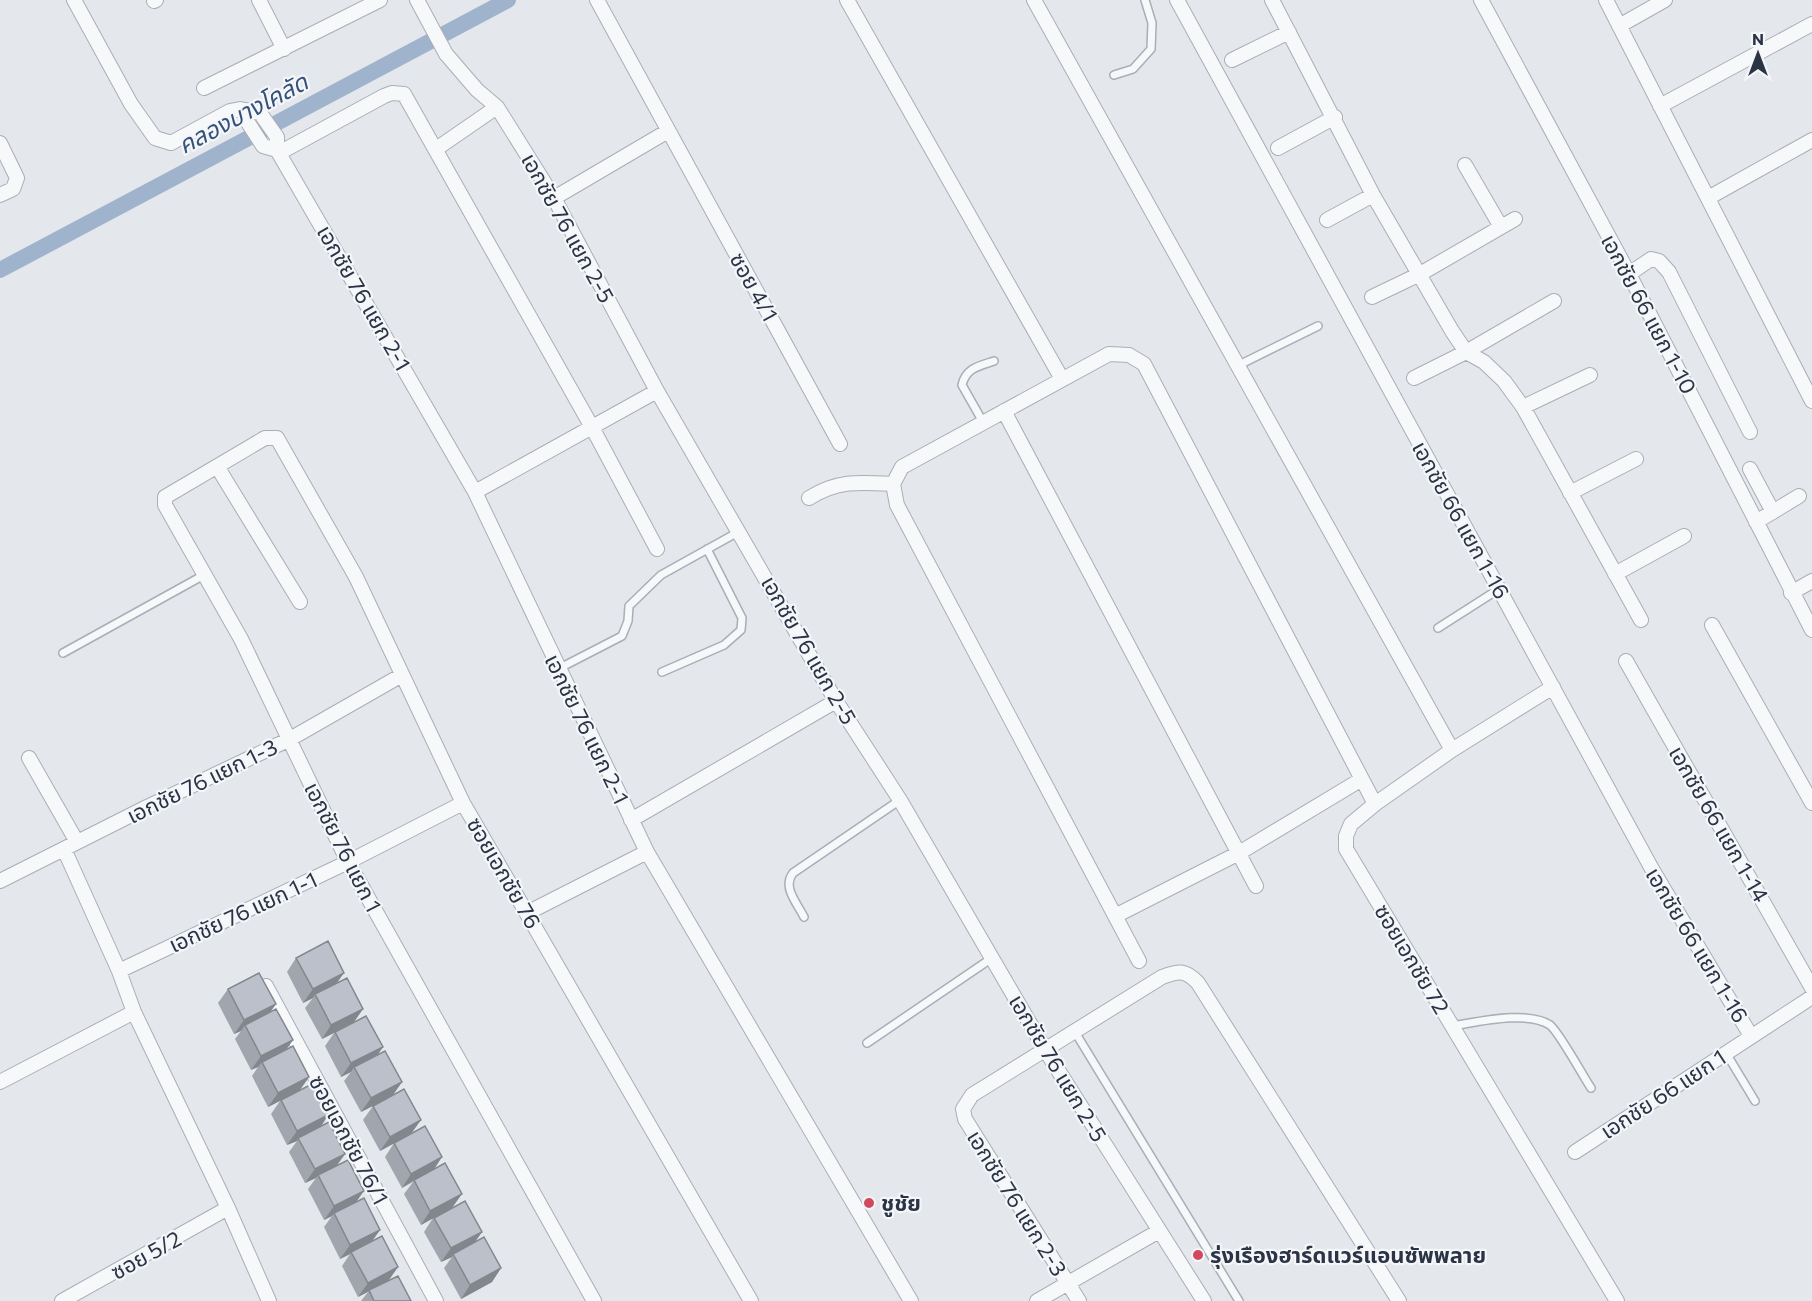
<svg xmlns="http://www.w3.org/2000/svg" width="1812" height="1301" font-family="Commissioner,'Noto Sans Thai',sans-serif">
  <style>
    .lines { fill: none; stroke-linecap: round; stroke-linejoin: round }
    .canal { stroke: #9fb4cc; stroke-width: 16 }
    .service-casing { stroke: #a9aeb7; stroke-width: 10 }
    .minor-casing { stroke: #a9aeb7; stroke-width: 16 }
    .service { stroke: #f7f8fa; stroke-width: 7 }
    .minor { stroke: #f7f8fa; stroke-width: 14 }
    .wall { fill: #a1a5ae }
    .shaded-wall { fill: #83868d }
    .building { fill: #bbc0ca; stroke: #83868d; stroke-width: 1.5 }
    .poi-dot { fill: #d1495b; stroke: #f4f6f9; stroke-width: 2 }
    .labels { text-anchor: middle; stroke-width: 4.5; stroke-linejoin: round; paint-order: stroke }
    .street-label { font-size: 22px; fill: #2b3445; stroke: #f4f6f9 }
    .poi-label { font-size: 22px; font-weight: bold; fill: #2b3445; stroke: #f4f6f9; text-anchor: start }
    .water-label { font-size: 24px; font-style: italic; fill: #34527a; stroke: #f4f6f9 }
  </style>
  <rect width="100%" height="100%" fill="#e4e7ec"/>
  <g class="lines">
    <!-- canal -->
    <path class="canal" d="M 0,270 L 508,0"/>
    <defs>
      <path id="service" d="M 1114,75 L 1133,69 L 1151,49 L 1152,23 L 1145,0
        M 1237,366 L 1318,326
        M 983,422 L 962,385 C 966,368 979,366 994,361
        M 1438,628 L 1499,589
        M 63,653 L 204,575
        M 558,669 L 622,636 L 628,621 L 629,606 L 661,575 L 740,531
        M 662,672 L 724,645 L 741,630 L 742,618 L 707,549
        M 804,917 C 797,903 782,887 793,873 L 900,800
        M 1452,1026 C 1478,1022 1527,1010 1550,1025 C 1559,1032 1583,1076 1591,1088
        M 1075,1032 L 1239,1301
        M 867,1043 L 992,958
        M 1726,1053 L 1755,1101"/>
      <path id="minor" d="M 74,0 L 131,104 L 155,138 L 171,143 L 230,111 L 240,109 L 260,113 L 277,137 L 277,150
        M 259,0 L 284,49
        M 417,0 L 446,54 L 477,90 L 497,107 L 554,198 L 657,391 L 836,701 L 900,800 L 1046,1051 L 1204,1301
        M 597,0 L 840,444
        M 847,0 L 1062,379
        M 1034,0 L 1452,750
        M 1177,0 L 1652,869 L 1751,1036
        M 1272,0 L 1373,195 L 1452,331 L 1466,352 L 1484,362 L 1504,381 L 1523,407 L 1641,620
        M 1481,0 L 1629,274 L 1812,630
        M 1606,0 L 1812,401
        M 154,1 L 156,0
        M 1619,26 L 1665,0
        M 1232,60 L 1289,32
        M 204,88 L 380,0
        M 1660,106 L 1812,24
        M 246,110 L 247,121 L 263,146 L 277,150
        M 0,143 L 17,178 L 13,189 L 0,195
        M 1278,148 L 1335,117
        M 436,149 L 497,107
        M 277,150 L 475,492 L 647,852 L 911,1301
        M 279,153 L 384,96 L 392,93 L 404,94 L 593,429 L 657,549
        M 1465,165 L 1501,227
        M 554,198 L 668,131
        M 1708,198 L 1812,140
        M 1327,220 L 1373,195
        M 1629,274 L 1651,259 L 1659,261 L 1669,272 L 1750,432
        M 1372,297 L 1420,274 L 1515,219
        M 1414,378 L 1466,352 L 1554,301
        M 1523,407 L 1590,375
        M 1004,411 L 1256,886
        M 218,468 L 300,602
        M 1750,469 L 1773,512
        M 475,492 L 657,391
        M 1570,493 L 1636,459
        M 809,498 C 838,480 859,482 893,484
        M 1756,522 L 1799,496
        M 1615,574 L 1684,536
        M 1791,593 L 1812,581
        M 1712,625 L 1812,803
        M 1626,661 L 1812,988
        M 1553,687 L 1452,750 L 1375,804 L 1351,824 L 1346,836 L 1346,849 L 1617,1301
        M 29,758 L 77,842
        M 631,820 L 836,701
        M 64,849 L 119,971 L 134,1012 L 228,1208 L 269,1301
        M 0,881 L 147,807 L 290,739 L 402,675
        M 527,913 L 647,852
        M 1115,916 L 1239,853 L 1362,779
        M 1139,961 L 897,505 L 893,484 L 902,467 L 1109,354 L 1129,355 L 1144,364 L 1375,804
        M 119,971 L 348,862 L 463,803
        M 266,986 L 436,1301
        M 0,1082 L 134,1012
        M 1575,1152 L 1812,997
        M 62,1301 L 228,1208
        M 594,1301 L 348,862 L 241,639 L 165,505 L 165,497 L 265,438 L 277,438 L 356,577 L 463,803 L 751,1301
        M 1037,1301 L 1159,1231
        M 1079,1301 L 965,1119 L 963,1109 L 972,1095 L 1162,977 C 1178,971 1185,969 1198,983 L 1399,1301"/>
    </defs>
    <!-- service casing -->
    <use href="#service" class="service-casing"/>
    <!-- minor casing -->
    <use href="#minor" class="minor-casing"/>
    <!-- service -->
    <use href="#service" class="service"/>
    <!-- minor -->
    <use href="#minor" class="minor"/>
  </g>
  <!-- wall -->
  <path class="wall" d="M 296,958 L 337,983 L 363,1009 L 354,1022 L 383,1047 L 377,1056 L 402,1082 L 393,1095 L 411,1134 L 380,1151 L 363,1120 L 373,1106 L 361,1112 L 344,1081 L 351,1072 L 341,1077 L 325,1046 L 334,1033 L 322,1039 L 305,1008 L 313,998 L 303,1003 L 287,972 Z
    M 228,989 L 276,1004 L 270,1012 L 293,1040 L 286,1049 L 309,1077 L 300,1090 L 328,1115 L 321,1127 L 345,1154 L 337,1165 L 356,1203 L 380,1230 L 372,1241 L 398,1267 L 389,1280 L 411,1301 L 361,1301 L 368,1292 L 358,1297 L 342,1266 L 350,1254 L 340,1259 L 324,1227 L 332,1216 L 324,1220 L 308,1189 L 316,1178 L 305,1183 L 289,1152 L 297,1141 L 287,1145 L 271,1114 L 280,1101 L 268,1107 L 252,1076 L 258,1067 L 251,1070 L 235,1039 L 241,1031 L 234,1034 L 218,1003 Z
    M 394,1143 L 434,1169 L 452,1208 L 482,1232 L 474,1243 L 501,1268 L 492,1282 L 461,1299 L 444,1268 L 452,1257 L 441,1262 L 424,1232 L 433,1218 L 421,1225 L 404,1194 L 413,1182 L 402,1188 L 385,1157 Z"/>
  <!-- shaded-wall -->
  <path class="shaded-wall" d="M 344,973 L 334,987 L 315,994 L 313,998 L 303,1003 L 313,989 Z
    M 276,1004 L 266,1018 L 245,1025 L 241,1031 L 234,1034 L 244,1020 Z
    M 363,1009 L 353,1023 L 322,1039 L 331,1025 Z
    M 293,1040 L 283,1054 L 262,1062 L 258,1067 L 251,1070 L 261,1056 Z
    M 383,1047 L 373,1061 L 354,1067 L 351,1072 L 341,1077 L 351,1063 Z
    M 309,1077 L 299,1091 L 268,1107 L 278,1093 Z
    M 402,1082 L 392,1096 L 361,1112 L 371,1098 Z
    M 328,1115 L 319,1129 L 298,1138 L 297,1141 L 287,1145 L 297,1131 Z
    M 421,1120 L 411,1134 L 380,1151 L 390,1137 Z
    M 345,1154 L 335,1168 L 318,1175 L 316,1178 L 305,1183 L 315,1169 Z
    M 442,1157 L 433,1171 L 414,1180 L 402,1188 L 411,1174 Z
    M 364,1191 L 354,1205 L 334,1213 L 332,1216 L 324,1220 L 334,1206 Z
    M 462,1194 L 452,1208 L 421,1225 L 430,1211 Z
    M 380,1230 L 370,1244 L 351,1252 L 350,1254 L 340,1259 L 350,1245 Z
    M 482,1232 L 472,1246 L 453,1254 L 452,1257 L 441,1262 L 451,1248 Z
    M 398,1267 L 388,1281 L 358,1297 L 368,1283 Z
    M 501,1268 L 492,1282 L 461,1299 L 470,1285 Z"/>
  <!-- building -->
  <path class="building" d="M 328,941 L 344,973 L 313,989 L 296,958 Z
    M 259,973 L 276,1004 L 244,1020 L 228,989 Z
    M 347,978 L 363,1009 L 331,1025 L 315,994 Z
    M 276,1009 L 293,1040 L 261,1056 L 245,1025 Z
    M 366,1016 L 383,1047 L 351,1063 L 335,1032 Z
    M 293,1046 L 309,1077 L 278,1093 L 262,1062 Z
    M 385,1051 L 402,1082 L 371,1098 L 354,1067 Z
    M 312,1084 L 328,1115 L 297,1131 L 281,1100 Z
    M 404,1089 L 421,1120 L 390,1137 L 373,1106 Z
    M 329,1122 L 345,1154 L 315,1169 L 298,1138 Z
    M 425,1126 L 442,1157 L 411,1174 L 394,1143 Z
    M 348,1160 L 364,1191 L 334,1206 L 318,1175 Z
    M 445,1163 L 462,1194 L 430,1211 L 414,1180 Z
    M 364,1198 L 380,1230 L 350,1245 L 334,1213 Z
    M 465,1201 L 482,1232 L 451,1248 L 434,1218 Z
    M 382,1236 L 398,1267 L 368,1283 L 351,1252 Z
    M 484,1237 L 501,1268 L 470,1285 L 453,1254 Z
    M 398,1276 L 411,1301 L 374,1301 L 369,1290 Z"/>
  <!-- markers -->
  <g class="poi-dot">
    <circle cx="869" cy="1203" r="6"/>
    <circle cx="1198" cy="1255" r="6"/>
  </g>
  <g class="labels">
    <!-- street labels -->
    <g class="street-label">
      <text transform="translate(568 228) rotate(61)" y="8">เอกชัย 76 แยก 2-5</text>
      <text transform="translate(754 287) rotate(61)" y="8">ซอย 4/1</text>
      <text transform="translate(364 298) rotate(60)" y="8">เอกชัย 76 แยก 2-1</text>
      <text transform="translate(1649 314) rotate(62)" y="8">เอกชัย 66 แยก 1-10</text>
      <text transform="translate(1461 520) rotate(61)" y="8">เอกชัย 66 แยก 1-16</text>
      <text transform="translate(809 650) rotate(60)" y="8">เอกชัย 76 แยก 2-5</text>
      <text transform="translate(587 729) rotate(64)" y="8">เอกชัย 76 แยก 2-1</text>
      <text transform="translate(202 781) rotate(-26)" y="8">เอกชัย 76 แยก 1-3</text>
      <text transform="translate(1719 824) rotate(60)" y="8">เอกชัย 66 แยก 1-14</text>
      <text transform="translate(343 847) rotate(63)" y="8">เอกชัย 76 แยก 1</text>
      <text transform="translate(504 873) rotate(60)" y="8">ซอยเอกชัย 76</text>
      <text transform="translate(243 912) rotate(-25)" y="8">เอกชัย 76 แยก 1-1</text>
      <text transform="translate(1697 945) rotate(59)" y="8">เอกชัย 66 แยก 1-16</text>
      <text transform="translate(1412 959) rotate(59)" y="8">ซอยเอกชัย 72</text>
      <text transform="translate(1058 1068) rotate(59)" y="8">เอกชัย 76 แยก 2-5</text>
      <text transform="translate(1663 1094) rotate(-33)" y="8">เอกชัย 66 แยก 1</text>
      <text transform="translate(349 1140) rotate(62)" y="8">ซอยเอกชัย 76/1</text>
      <text transform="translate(1017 1203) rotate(58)" y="8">เอกชัย 76 แยก 2-3</text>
      <text transform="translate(146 1255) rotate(-29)" y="8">ซอย 5/2</text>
    </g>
    <!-- poi labels -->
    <g class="poi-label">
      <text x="881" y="1211">ชูชัย</text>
      <text x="1210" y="1263">รุ่งเรืองฮาร์ดแวร์แอนซัพพลาย</text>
    </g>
    <!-- water labels -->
    <g class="water-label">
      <text transform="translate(243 114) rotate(-28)" y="8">คลองบางโคลัด</text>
    </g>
  </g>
  <!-- north arrow -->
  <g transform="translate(1758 54)" stroke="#f4f6f9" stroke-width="4.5" paint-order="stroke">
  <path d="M0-4.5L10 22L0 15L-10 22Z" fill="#2b3445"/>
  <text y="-9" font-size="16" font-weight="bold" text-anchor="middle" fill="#2b3445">N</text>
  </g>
</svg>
